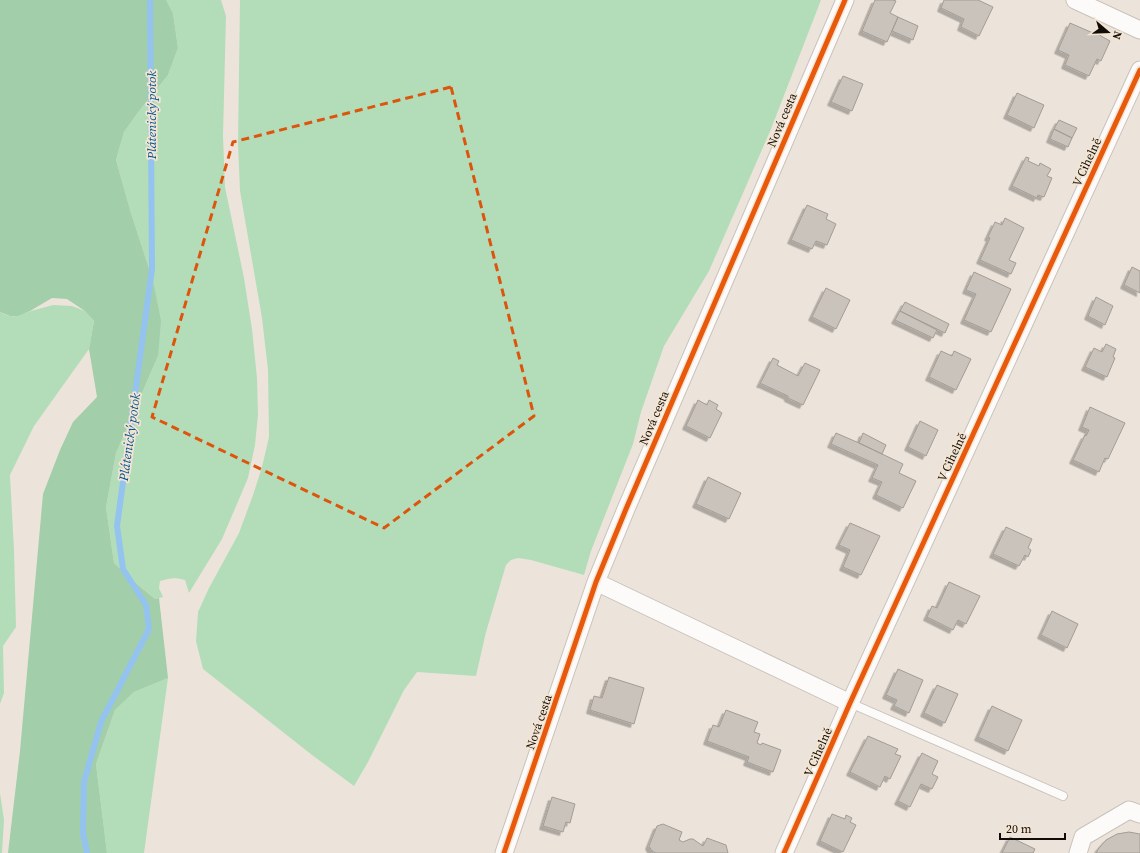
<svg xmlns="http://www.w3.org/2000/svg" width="1140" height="853" font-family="'Source Serif 4',serif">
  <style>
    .green { fill: #b3ddb8 }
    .forest { fill: #a2cea9 }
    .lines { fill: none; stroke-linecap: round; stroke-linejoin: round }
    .stream { stroke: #95c3f0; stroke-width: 6 }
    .building { fill: #c9c3bc; stroke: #a29c95; filter: url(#shadow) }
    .service-casing { stroke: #c9c2bb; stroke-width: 10 }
    .minor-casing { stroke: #c9c2bb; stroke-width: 19 }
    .service { stroke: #fcfbfa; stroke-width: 8 }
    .minor { stroke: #fcfbfa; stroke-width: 17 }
    .cycleway-casing { stroke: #f4e5d3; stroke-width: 8 }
    .cycleway { stroke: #e8590c; stroke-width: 5 }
    .marked { fill: none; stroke: #dd550c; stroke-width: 3; stroke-dasharray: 8 5; stroke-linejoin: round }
    .labels { text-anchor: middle; stroke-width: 3.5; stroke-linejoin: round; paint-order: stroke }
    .street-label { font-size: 12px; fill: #110c07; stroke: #f4e5d3 }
    .water-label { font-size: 13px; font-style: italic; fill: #045592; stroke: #f4e5d3 }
  </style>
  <defs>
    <filter id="shadow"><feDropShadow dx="-3.5" dy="3.5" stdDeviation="0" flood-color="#0004"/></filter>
  </defs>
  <rect width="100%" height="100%" fill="#ece4db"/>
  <!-- green -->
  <path class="green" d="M 166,0 L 221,0 L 226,16 L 223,136 L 225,187 L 244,278 L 252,329 L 257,378 L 258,415 L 255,445 L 248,478 L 222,539 L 189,593 L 185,580 C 175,577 170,578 160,581 L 159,588 L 163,597 L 155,599 L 138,585 L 114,563 L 106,507 L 116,453 L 158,356 L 153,281 L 131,213 L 116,160 L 124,132 L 139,111 L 168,75 L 178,48 L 173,13 Z
    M 240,0 L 821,0 L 771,129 L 709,271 L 664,346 L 641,412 L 633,444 L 591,551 L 584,575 L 531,560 L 518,558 L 511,560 L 506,565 L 486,632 L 476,676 L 417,672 L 404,690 L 368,762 L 354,786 L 312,755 L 203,669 L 196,641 L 198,612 L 209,588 L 239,533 L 253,495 L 262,467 L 269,437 L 268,370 L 262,318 L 240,191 L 238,144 Z
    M 53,305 L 72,306 L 85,311 L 94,321 L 89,349 L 34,426 L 10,475 L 14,550 L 16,627 L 3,646 L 4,693 L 0,704 L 0,312 C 14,320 18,315 31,311 C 38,309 46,307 53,305 Z
    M 168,678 L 144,853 L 107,853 L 96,764 L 115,710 L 134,692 Z
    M 0,793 L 4,820 L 2,853 L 0,853 Z"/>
  <!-- forest -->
  <path class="forest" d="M 0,0 L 166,0 L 173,13 L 178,48 L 168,75 L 139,111 L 124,132 L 116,160 L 131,213 L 153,281 L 161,321 L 158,356 L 116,453 L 106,507 L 114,563 L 138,585 L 155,599 L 159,598 L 168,678 L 134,692 L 115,710 L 96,764 L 107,853 L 8,853 L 20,751 L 43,494 L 60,450 L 73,422 L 97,397 L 89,349 L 94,321 L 85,311 L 67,299 L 52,298 L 30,311 L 18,316 L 10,316 L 0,312 Z"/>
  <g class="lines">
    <!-- stream -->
    <path class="stream" d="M 87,853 L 83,833 L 84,782 L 101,722 L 149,629 L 146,605 L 123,569 L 117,526 L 152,269 L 150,0"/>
  </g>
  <!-- building -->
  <path class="building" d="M 875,0 L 893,0 L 896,1 L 890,13 L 898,17 L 887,42 L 862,31 Z
    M 944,0 L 978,0 L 993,7 L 979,36 L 961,27 L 964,19 L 941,8 Z
    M 898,17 L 918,26 L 913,40 L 892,31 Z
    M 1070,23 L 1093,33 L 1098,33 L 1101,36 L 1110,41 L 1101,61 L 1097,59 L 1089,76 L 1065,65 L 1069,55 L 1058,50 Z
    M 843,76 L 863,84 L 852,111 L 831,102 Z
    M 1017,93 L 1044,105 L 1034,128 L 1007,115 Z
    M 1059,120 L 1077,128 L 1072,138 L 1054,129 Z
    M 1054,129 L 1072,138 L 1068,147 L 1050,139 Z
    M 1026,157 L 1029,158 L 1028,161 L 1039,166 L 1040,163 L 1051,169 L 1047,176 L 1052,178 L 1044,197 L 1038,195 L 1037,198 L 1012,186 Z
    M 807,205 L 828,214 L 826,219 L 836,224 L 827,245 L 816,241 L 812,249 L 791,240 Z
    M 1005,218 L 1024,228 L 1009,260 L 1016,263 L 1011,274 L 980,260 L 990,238 L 988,237 L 995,222 L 1002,225 Z
    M 1132,267 L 1140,271 L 1140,293 L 1124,285 Z
    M 974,272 L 1011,289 L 991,332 L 964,320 L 976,294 L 966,290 Z
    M 826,288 L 850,300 L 836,329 L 812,317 Z
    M 1096,297 L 1113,306 L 1105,325 L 1088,316 Z
    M 905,302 L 949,324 L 945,333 L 900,311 Z
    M 900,311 L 937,330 L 933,338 L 895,320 Z
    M 1106,344 L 1116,349 L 1113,357 L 1115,358 L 1107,377 L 1085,367 L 1094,348 L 1102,352 Z
    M 941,351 L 952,356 L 954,351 L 971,359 L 956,390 L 929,377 Z
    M 773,358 L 779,361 L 777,365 L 798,376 L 805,363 L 820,370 L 803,405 L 788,398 L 788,396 L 762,384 L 760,384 Z
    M 698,400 L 707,405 L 709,400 L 718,405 L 716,409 L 722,413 L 710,438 L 686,426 Z
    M 1090,407 L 1125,423 L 1108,459 L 1105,458 L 1099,472 L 1073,460 L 1085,435 L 1086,436 L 1089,430 L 1082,427 Z
    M 920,421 L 938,430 L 926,456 L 908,447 Z
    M 836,433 L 859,443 L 903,464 L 899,473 L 916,481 L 903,508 L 876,495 L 882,482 L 872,478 L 878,465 L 831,444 Z
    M 863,433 L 886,445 L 882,454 L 859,443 Z
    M 708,477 L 741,493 L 729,519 L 696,504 Z
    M 850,523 L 880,536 L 861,575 L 843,567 L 850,550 L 839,545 Z
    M 1006,527 L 1032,539 L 1028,548 L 1031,550 L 1028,557 L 1025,555 L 1019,566 L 993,554 Z
    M 949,582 L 980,596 L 966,624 L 958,620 L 953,630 L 927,617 L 932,606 L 937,608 Z
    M 1052,611 L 1078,624 L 1067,648 L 1041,635 Z
    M 898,669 L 923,680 L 909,713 L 894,706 L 897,700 L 886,695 Z
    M 609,677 L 644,688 L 634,724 L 590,710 L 594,696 L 602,698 Z
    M 937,685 L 958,694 L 945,723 L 924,713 Z
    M 992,706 L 1022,720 L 1008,751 L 978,737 Z
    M 726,710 L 758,722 L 754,732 L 760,734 L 757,743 L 761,745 L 762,743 L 781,750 L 773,772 L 747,762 L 749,757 L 707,741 L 713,725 L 719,727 Z
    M 868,736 L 898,749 L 895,754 L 901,756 L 890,779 L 885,776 L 880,787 L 850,772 Z
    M 922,753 L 938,761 L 932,774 L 938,777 L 932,789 L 921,784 L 910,807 L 898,801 Z
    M 552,797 L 575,804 L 570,823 L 566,822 L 563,832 L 543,826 Z
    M 832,814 L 845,819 L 846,815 L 852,818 L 850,822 L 856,825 L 843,852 L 820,841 Z
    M 663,824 L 682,832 L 679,840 L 683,842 L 690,839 L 693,839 L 703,846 L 707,838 L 726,845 L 728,853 L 656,853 L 652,851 L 649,846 L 657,826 Z
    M 1129,832 L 1140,834 L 1140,853 L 1096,853 L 1099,848 L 1106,840 L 1117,834 Z
    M 1010,837 L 1035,849 L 1033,853 L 1002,853 Z"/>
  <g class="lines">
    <defs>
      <path id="service" d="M 850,703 L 1063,796"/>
      <path id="minor" d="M 1075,0 L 1140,30
        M 596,582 L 850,703
        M 504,853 L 596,582 L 626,509 L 845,0
        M 784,853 L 850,703 L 1140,70
        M 1078,853 L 1083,837 L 1129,810 L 1140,814"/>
    </defs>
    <!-- service casing -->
    <use href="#service" class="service-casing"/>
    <!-- minor casing -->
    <use href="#minor" class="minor-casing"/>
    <!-- service -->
    <use href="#service" class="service"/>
    <!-- minor -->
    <use href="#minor" class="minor"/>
    <defs>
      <path id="cycleway" d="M 504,853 L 596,582 L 626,509 L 845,0
        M 784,853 L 850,703 L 1140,70"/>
    </defs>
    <!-- cycleway casing -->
    <use href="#cycleway" class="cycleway-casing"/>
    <!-- cycleway -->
    <use href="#cycleway" class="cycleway"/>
  </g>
  <!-- marked area -->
  <path class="marked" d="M 451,87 L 534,416 L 384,528 L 152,417 L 233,142 Z"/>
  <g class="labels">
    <!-- street labels -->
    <g class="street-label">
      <text transform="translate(782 120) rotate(-67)" y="4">Nová cesta</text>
      <text transform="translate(1087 162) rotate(-65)" y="4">V Cihelně</text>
      <text transform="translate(654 418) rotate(-67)" y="4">Nová cesta</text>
      <text transform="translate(952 457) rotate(-65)" y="4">V Cihelně</text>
      <text transform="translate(539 722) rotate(-71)" y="4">Nová cesta</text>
      <text transform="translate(818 752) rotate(-66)" y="4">V Cihelně</text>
    </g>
    <!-- water labels -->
    <g class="water-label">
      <text transform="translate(151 115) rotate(-90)" y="5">Plátenický potok</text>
      <text transform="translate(129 437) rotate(-82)" y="5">Plátenický potok</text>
    </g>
  </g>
  <!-- north arrow -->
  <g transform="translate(1108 32) rotate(109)" stroke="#f4e5d3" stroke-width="3" paint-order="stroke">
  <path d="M0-3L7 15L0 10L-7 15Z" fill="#110c07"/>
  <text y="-6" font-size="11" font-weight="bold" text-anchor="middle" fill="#110c07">N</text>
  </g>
  <!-- scale -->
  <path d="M1000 833v6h65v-6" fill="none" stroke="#110c07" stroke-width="2"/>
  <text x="1006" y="833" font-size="12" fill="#110c07" stroke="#f4e5d3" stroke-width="3" paint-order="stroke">20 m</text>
</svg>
